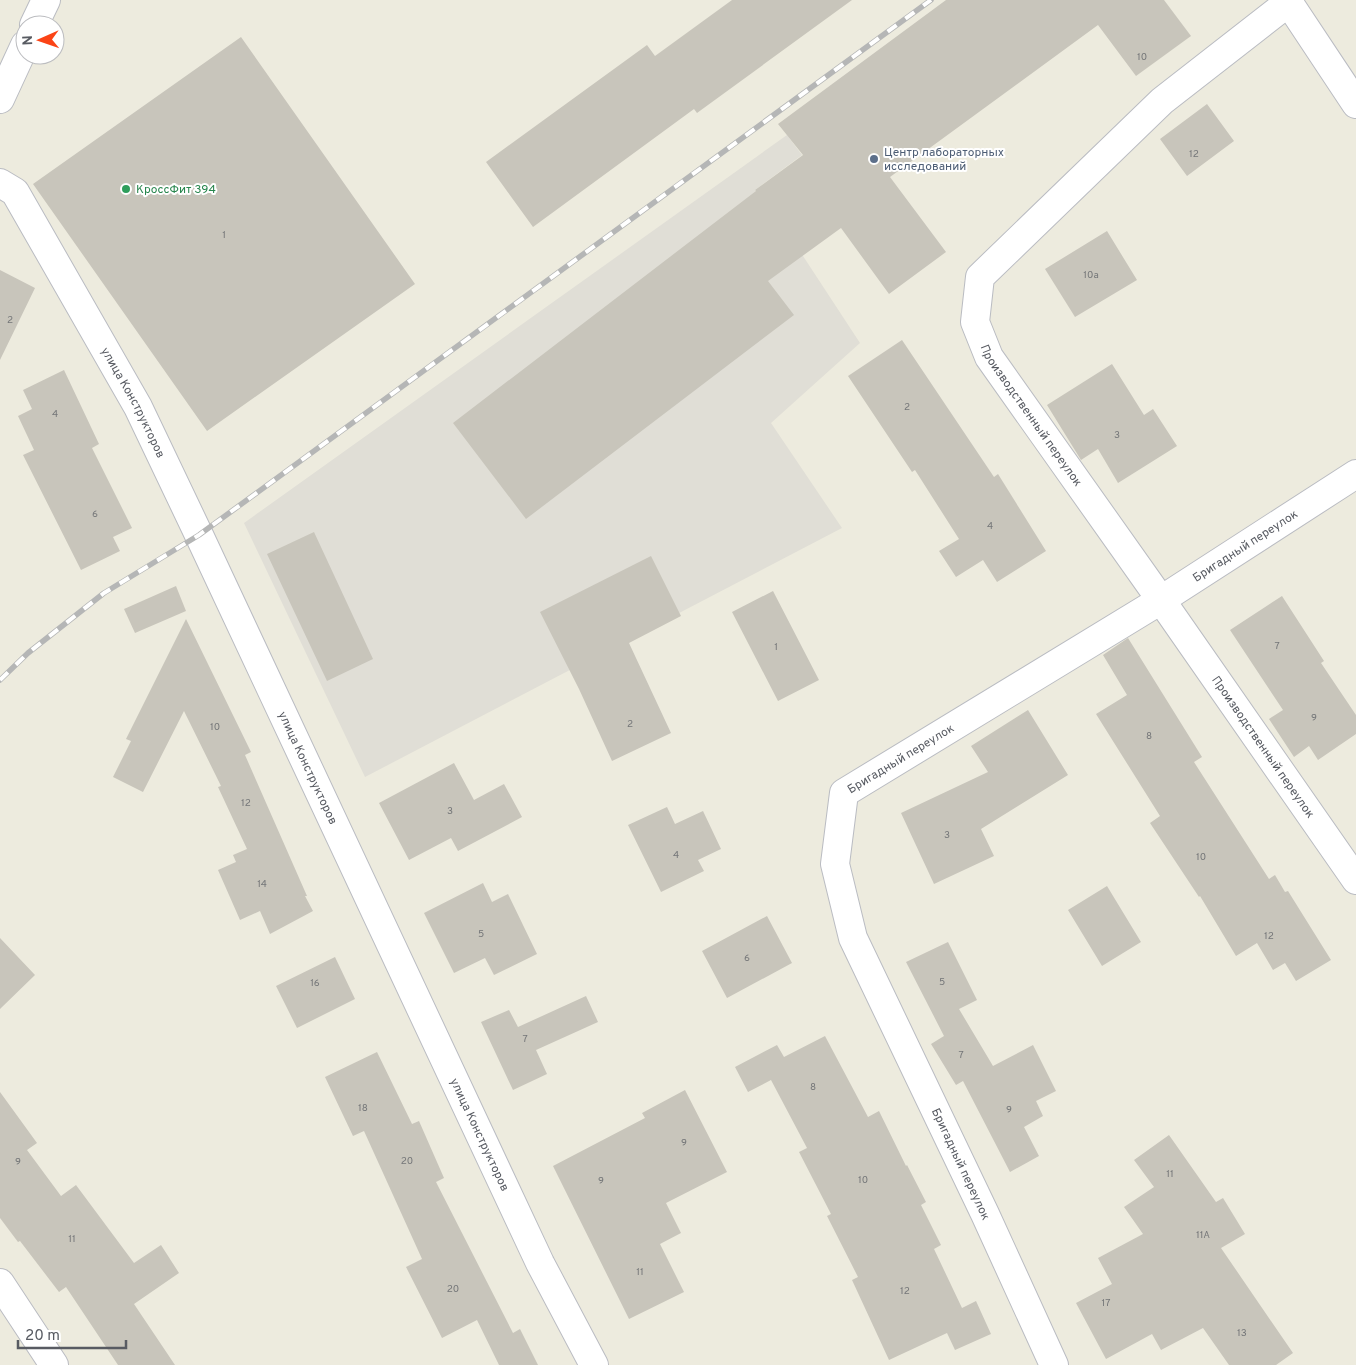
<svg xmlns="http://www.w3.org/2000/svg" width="1356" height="1365" font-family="Overpass,sans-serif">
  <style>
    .industrial { fill: #e0ded6 }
    .building { fill: #c8c5bb }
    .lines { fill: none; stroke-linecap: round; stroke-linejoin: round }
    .minor-casing { stroke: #babcc2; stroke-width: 30 }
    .minor { stroke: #fff; stroke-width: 28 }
    .rail-casing { stroke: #b5b6b6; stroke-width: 5.5 }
    .rail { stroke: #fff; stroke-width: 4; stroke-dasharray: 11; stroke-linecap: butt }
    .service-dot { fill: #5c6f8a; stroke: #fff; stroke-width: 2 }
    .leisure-dot { fill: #2e9e5b; stroke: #fff; stroke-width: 2 }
    .labels { text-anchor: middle; stroke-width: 4; stroke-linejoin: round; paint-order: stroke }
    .number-label { font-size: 10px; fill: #747678 }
    .service-label { font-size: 12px; fill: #4e5e75; stroke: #fff; text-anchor: start }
    .leisure-label { font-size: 12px; fill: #27864d; stroke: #fff; text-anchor: start }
    .street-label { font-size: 12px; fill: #585b62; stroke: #fff }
  </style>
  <rect width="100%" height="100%" fill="#edebde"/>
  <!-- industrial -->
  <path class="industrial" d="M 787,135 L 802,155 L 755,190 L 803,256 L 860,343 L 771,423 L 842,528 L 365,777 L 244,523 Z"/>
  <!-- building -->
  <path class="building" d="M 732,0 L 852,0 L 697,113 L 694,109 L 533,227 L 486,162 L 647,45 L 655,56 Z
    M 946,0 L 1164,0 L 1191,36 L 1136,76 L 1098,25 L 890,177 L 946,252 L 889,294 L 841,228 L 768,281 L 794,315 L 526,519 L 453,423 L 756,191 L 755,190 L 803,155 L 778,124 Z
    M 241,37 L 415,284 L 207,431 L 33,184 Z
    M 1207,104 L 1234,141 L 1187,176 L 1160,139 Z
    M 1107,231 L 1137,280 L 1075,317 L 1045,269 Z
    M 0,270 L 35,288 L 0,360 Z
    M 902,340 L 994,477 L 998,474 L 1046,551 L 997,582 L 983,560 L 956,577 L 939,551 L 959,539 L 915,470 L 912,472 L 848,376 Z
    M 1112,364 L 1144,415 L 1153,409 L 1177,446 L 1118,483 L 1098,449 L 1081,460 L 1047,405 Z
    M 64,370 L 99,444 L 92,448 L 132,528 L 113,537 L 120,551 L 81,570 L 23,455 L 34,450 L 18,416 L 32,409 L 23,390 Z
    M 314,532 L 373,659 L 327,681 L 267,554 Z
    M 651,556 L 681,616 L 629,643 L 671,733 L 612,761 L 579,689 L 540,612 Z
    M 176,586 L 186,611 L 135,633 L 124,609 Z
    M 773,591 L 819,680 L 778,701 L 732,612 Z
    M 1282,596 L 1324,661 L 1321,663 L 1356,715 L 1356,734 L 1318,760 L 1309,746 L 1294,757 L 1269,719 L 1283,710 L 1230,630 Z
    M 186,619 L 251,752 L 245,755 L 307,896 L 305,896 L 313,911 L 270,934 L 260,911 L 240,920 L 218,870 L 236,862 L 233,855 L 247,849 L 218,787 L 221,786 L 184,711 L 143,792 L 113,777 L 131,741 L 126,739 Z
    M 1128,638 L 1202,757 L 1194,762 L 1269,879 L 1275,875 L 1285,892 L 1288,891 L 1331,960 L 1296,981 L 1285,963 L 1273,970 L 1257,943 L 1236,956 L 1200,896 L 1199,897 L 1150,823 L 1160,816 L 1096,714 L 1127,695 L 1103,655 Z
    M 1028,710 L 1068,775 L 981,829 L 994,856 L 934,884 L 901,813 L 988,772 L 971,746 Z
    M 454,763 L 474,800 L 504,784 L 522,817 L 458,851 L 451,838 L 409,860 L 379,803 Z
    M 667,807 L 675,824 L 703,811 L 721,849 L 698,860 L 704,871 L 661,892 L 628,825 Z
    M 483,883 L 492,902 L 508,894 L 537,954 L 494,975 L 485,958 L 454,973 L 424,913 Z
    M 1107,886 L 1141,942 L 1102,966 L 1068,910 Z
    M 767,916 L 792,963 L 727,998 L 702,951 Z
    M 0,938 L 35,975 L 0,1009 Z
    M 948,942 L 977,1000 L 959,1009 L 993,1066 L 1033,1045 L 1056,1091 L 1036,1101 L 1043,1116 L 1024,1127 L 1039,1156 L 1010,1172 L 963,1081 L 956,1085 L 931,1044 L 944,1036 L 906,962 Z
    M 335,957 L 355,999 L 297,1028 L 276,986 Z
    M 586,996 L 598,1022 L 536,1050 L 547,1074 L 513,1090 L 481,1022 L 509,1010 L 518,1027 Z
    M 825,1036 L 868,1117 L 879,1111 L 906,1166 L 907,1165 L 926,1202 L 921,1205 L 941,1245 L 934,1249 L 962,1308 L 976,1301 L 991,1334 L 955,1350 L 947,1333 L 889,1360 L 852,1280 L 858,1277 L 827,1216 L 831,1214 L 799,1152 L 807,1148 L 771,1080 L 748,1092 L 735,1067 L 777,1045 L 784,1057 Z
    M 377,1052 L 412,1124 L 419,1121 L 444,1178 L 436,1182 L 513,1333 L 520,1329 L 538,1365 L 499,1365 L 477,1320 L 442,1338 L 406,1267 L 422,1259 L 364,1131 L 353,1136 L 325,1077 Z
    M 685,1090 L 727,1172 L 666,1203 L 681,1233 L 660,1244 L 684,1292 L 629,1319 L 553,1166 L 645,1118 L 642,1113 Z
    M 0,1092 L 37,1143 L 27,1150 L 61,1196 L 76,1185 L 134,1263 L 161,1245 L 179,1273 L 134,1304 L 175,1365 L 118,1365 L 66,1287 L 59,1292 L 20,1241 L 18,1242 L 0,1218 Z
    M 1169,1135 L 1216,1202 L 1223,1198 L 1245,1234 L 1221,1248 L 1293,1353 L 1276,1365 L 1229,1365 L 1203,1328 L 1161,1350 L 1152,1334 L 1106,1359 L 1076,1303 L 1112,1284 L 1098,1258 L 1143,1234 L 1124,1207 L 1154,1187 L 1134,1160 Z"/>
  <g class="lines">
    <defs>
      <g id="minor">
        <path d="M 1287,0 L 1356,104"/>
        <path id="s1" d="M 1289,2 L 1162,101 L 980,277 L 975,322 L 989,357 L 1161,600 L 1356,880"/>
        <path d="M 34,25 L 46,0"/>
        <path d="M 0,99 L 25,45"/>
        <path id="s2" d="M 0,183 L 15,192 L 138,407 L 199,535 L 540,1263 L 594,1365"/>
        <path d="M 0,1283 L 54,1365"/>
        <path id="s3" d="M 1054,1365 L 985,1214 L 853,938 L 835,864 L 844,793 L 1161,600 L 1356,474"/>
      </g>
    </defs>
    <!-- minor casing -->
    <use href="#minor" class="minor-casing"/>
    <!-- minor -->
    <use href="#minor" class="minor"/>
    <defs>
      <path id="rail" d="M 0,680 L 28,653 L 104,593 L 199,535 L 931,0"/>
    </defs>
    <!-- rail casing -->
    <use href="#rail" class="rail-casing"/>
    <!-- rail -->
    <use href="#rail" class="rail"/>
  </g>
  <!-- markers -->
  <circle class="service-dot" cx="874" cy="159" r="5"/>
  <circle class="leisure-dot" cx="126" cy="189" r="5"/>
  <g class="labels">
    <!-- number labels -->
    <g class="number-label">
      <text x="1142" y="60">10</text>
      <text x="1194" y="157">12</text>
      <text x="224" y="238">1</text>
      <text x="1091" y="278">10а</text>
      <text x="10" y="323">2</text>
      <text x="907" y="410">2</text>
      <text x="55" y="417">4</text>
      <text x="1117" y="438">3</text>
      <text x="95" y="517">6</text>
      <text x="990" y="529">4</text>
      <text x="1277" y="649">7</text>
      <text x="776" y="650">1</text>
      <text x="1314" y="721">9</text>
      <text x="630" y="727">2</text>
      <text x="215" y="730">10</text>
      <text x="1149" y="739">8</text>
      <text x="246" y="806">12</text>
      <text x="450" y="814">3</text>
      <text x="947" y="838">3</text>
      <text x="676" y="858">4</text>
      <text x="1201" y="860">10</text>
      <text x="262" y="887">14</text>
      <text x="481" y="937">5</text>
      <text x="1269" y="939">12</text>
      <text x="747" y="961">6</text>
      <text x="942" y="985">5</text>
      <text x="315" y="986">16</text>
      <text x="525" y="1042">7</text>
      <text x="961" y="1058">7</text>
      <text x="813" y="1090">8</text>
      <text x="363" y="1111">18</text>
      <text x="1009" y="1113">9</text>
      <text x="684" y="1146">9</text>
      <text x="407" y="1164">20</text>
      <text x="18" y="1165">9</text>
      <text x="1170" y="1177">11</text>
      <text x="863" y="1183">10</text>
      <text x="601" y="1184">9</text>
      <text x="1203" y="1238">11А</text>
      <text x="72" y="1242">11</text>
      <text x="640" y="1275">11</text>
      <text x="453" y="1292">20</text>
      <text x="905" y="1294">12</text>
      <text x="1106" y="1306">17</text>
      <text x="1242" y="1336">13</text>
    </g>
    <!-- service labels -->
    <g class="service-label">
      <text x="884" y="156">Центр лабораторных<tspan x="884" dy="14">исследований</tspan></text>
    </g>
    <!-- leisure labels -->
    <g class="leisure-label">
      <text x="136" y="193">КроссФит 394</text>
    </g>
    <!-- street labels -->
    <g class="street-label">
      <text dy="4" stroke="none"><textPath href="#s2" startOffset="259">улица Конструкторов</textPath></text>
      <text dy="4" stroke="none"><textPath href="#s1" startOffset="569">Производственный переулок</textPath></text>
      <text dy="4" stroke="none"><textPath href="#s3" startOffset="1091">Бригадный переулок</textPath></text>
      <text dy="4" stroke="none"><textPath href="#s1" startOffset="974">Производственный переулок</textPath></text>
      <text dy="4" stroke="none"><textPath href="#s3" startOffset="686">Бригадный переулок</textPath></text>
      <text dy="4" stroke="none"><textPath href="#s2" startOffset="664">улица Конструкторов</textPath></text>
      <text dy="4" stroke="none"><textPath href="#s2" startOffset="1069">улица Конструкторов</textPath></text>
      <text transform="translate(961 1164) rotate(65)" y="4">Бригадный переулок</text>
    </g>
  </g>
  <!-- north arrow -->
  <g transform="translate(40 40) rotate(268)"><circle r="24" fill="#ffffff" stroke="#bcbdc0"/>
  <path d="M0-4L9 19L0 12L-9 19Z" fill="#fb4416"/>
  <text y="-8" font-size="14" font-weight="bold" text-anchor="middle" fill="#585b62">N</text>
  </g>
  <!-- scale -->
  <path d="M18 1340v8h108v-8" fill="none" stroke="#585b62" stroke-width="2.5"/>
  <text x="25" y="1340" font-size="15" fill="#585b62" stroke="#ffffff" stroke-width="4" paint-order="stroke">20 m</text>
</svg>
